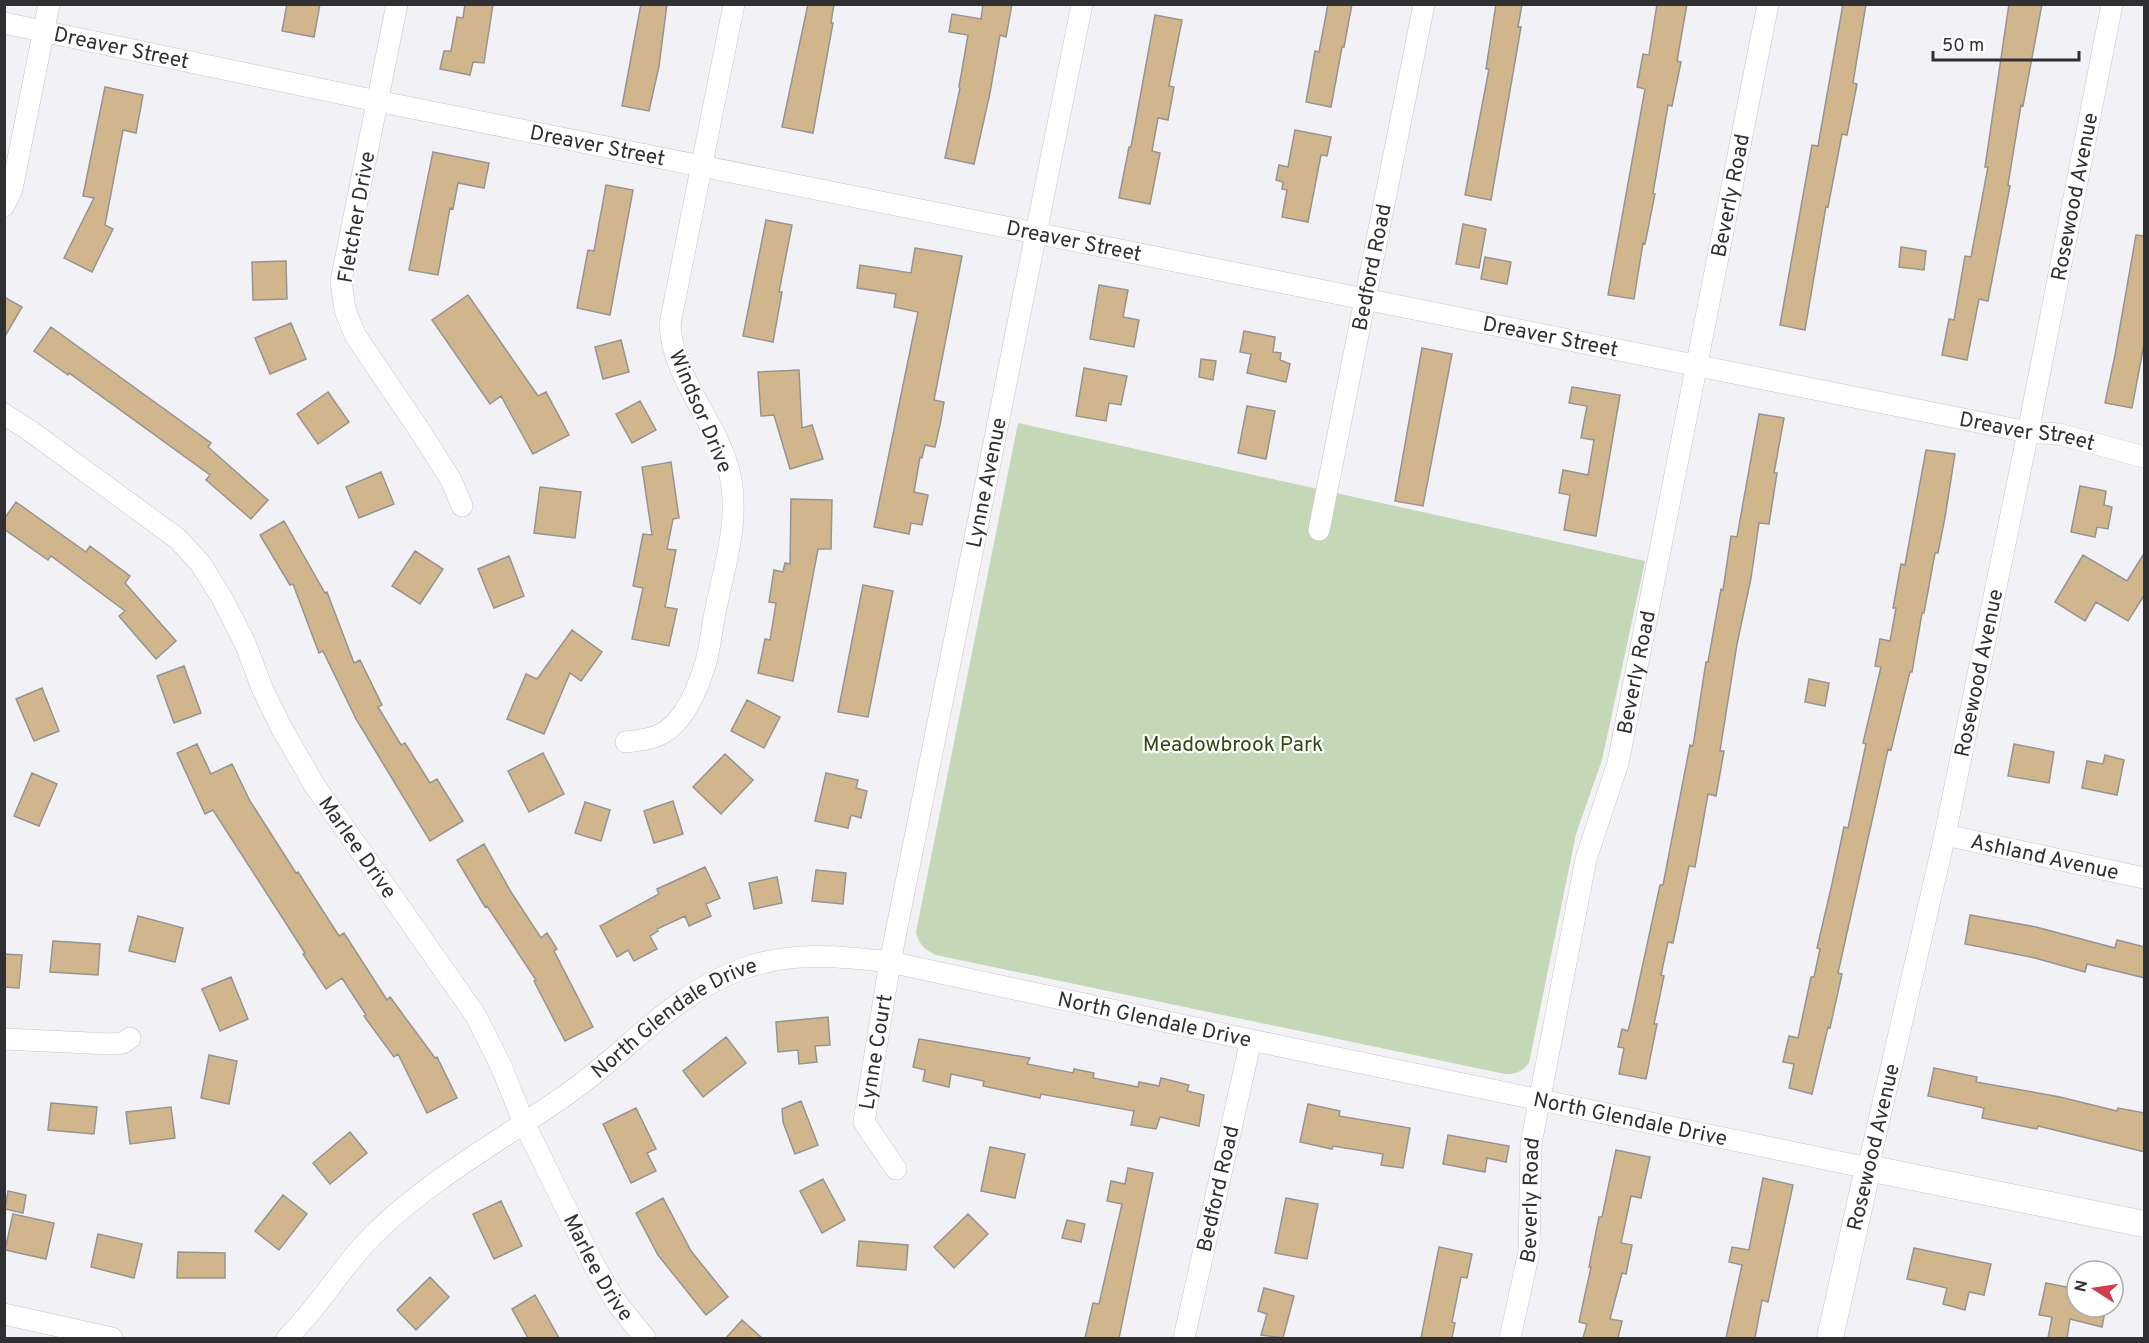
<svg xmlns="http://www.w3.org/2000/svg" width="2149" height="1343" font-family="Overpass,sans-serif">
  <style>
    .green { fill: #c4d8b7 }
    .building { fill: #d0b58d; stroke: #979490; stroke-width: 1.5 }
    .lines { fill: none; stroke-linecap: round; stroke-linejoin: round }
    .minor-casing { stroke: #c6c5ca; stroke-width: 22 }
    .tertiary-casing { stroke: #c6c5ca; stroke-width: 27 }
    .minor { stroke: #fff; stroke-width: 21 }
    .tertiary { stroke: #fff; stroke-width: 26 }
    .labels { text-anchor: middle; stroke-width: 4.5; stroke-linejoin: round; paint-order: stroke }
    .street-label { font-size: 21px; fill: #303032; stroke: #fff }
    .park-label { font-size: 21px; fill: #2d4b10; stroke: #fff }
  </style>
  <rect width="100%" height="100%" fill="#f2f1f6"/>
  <!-- green -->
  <path class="green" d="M 1018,423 L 1645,561 L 1602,760 L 1576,834 L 1529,1063 C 1522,1072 1516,1074 1505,1074 L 936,955 C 924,950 919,944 916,932 Z"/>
  <!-- building -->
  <path class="building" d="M 287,4 L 320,4 L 314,37 L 282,31 Z
    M 465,4 L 493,4 L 484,63 L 473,62 L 470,75 L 440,69 L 444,51 L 451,51 L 457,17 L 463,18 Z
    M 641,4 L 667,4 L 659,66 L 649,111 L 622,106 Z
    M 808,4 L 834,4 L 831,23 L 833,23 L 813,133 L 782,127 Z
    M 983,4 L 1012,4 L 1006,37 L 1000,35 L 990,93 L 974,164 L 945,158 L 960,88 L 959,87 L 968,35 L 949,32 L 952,14 L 981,19 Z
    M 1328,4 L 1352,4 L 1344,47 L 1342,47 L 1331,107 L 1306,102 L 1315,51 L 1319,52 Z
    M 1496,4 L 1522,4 L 1518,27 L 1521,27 L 1491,200 L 1465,195 L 1489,69 L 1486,69 Z
    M 1657,4 L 1687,4 L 1677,61 L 1681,62 L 1672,106 L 1668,105 L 1653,193 L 1655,194 L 1645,244 L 1643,243 L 1634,299 L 1608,295 L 1645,89 L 1637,87 L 1643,54 L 1649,55 Z
    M 1843,4 L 1866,4 L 1853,83 L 1857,84 L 1847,135 L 1842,134 L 1828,207 L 1826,206 L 1805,330 L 1780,325 L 1812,145 L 1818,146 Z
    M 2009,4 L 2042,4 L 2023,106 L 2021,105 L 2008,185 L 2010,186 L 1988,301 L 1979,299 L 1967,360 L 1942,355 L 1949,319 L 1954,320 L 1965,256 L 1971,257 L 1988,167 L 1985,167 Z
    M 1155,15 L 1182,20 L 1169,86 L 1174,87 L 1168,120 L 1158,118 L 1152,151 L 1160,153 L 1150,204 L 1119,198 L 1129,147 L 1131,147 Z
    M 105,87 L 143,95 L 136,133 L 123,130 L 105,225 L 113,229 L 92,272 L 64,258 L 94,198 L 83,196 Z
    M 1295,130 L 1331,137 L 1327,156 L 1321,155 L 1308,222 L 1282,217 L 1287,190 L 1282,189 L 1283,182 L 1276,180 L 1279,165 L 1288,167 Z
    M 433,152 L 489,163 L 484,188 L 458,183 L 453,209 L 450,208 L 438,275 L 409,270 Z
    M 606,185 L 633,190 L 610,315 L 577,308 L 588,250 L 594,251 Z
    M 766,220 L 792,225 L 779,292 L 782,292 L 773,342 L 743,336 Z
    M 1463,224 L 1486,229 L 1479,268 L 1456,264 Z
    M 2136,235 L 2145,236 L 2145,339 L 2132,408 L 2105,403 L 2115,355 Z
    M 1901,247 L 1926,251 L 1924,270 L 1899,267 Z
    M 915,248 L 962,256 L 934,400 L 944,402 L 941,420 L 935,447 L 925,445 L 922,458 L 920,457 L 914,492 L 928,495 L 922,525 L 911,523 L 909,534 L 874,527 L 918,312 L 894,307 L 896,294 L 857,288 L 860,265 L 911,273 Z
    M 1485,257 L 1511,262 L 1507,284 L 1481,279 Z
    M 286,261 L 287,299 L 253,300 L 252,262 Z
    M 1099,285 L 1128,290 L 1123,317 L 1139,320 L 1134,347 L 1090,339 Z
    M 468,295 L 538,396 L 546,392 L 569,435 L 533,454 L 501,396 L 490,404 L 432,320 Z
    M 4,297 L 22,307 L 4,338 Z
    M 291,323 L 306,359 L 270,374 L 255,338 Z
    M 51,327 L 211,443 L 208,447 L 268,500 L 251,519 L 206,480 L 210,475 L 69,373 L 68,375 L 34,351 Z
    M 1244,331 L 1275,337 L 1273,352 L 1281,353 L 1280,360 L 1290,364 L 1286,382 L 1247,373 L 1251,354 L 1240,352 Z
    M 621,340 L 629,372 L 603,379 L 595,347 Z
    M 1422,348 L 1452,354 L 1423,506 L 1395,501 Z
    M 1201,359 L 1216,361 L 1213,380 L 1199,377 Z
    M 1084,368 L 1127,376 L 1121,405 L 1109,403 L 1106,421 L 1076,416 Z
    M 799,370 L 802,428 L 812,425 L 823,459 L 790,469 L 774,415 L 761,416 L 758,372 Z
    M 1572,387 L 1620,395 L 1596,536 L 1564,530 L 1570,495 L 1559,493 L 1563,470 L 1588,475 L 1594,440 L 1581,438 L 1587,406 L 1569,403 Z
    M 328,392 L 349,422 L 318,444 L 297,414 Z
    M 640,401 L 656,430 L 632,443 L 616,414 Z
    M 1247,406 L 1275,411 L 1266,459 L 1238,453 Z
    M 1759,414 L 1784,418 L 1774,473 L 1777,473 L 1769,524 L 1759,523 L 1751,578 L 1737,644 L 1720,751 L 1724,751 L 1716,796 L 1708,794 L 1695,867 L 1689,866 L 1673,943 L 1668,942 L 1661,975 L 1664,976 L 1654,1024 L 1657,1024 L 1646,1079 L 1619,1074 L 1624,1048 L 1618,1047 L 1622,1029 L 1628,1031 L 1631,1019 L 1660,885 L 1663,885 L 1690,745 L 1693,746 L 1706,662 L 1708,662 L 1721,589 L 1723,590 L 1731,536 L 1737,537 Z
    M 1926,450 L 1955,454 L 1945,517 L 1938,553 L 1935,553 L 1924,613 L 1922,613 L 1912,672 L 1910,672 L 1891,750 L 1888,749 L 1838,973 L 1842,974 L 1830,1028 L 1828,1027 L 1812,1094 L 1789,1088 L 1794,1064 L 1783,1062 L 1789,1036 L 1798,1038 L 1811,977 L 1814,977 L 1820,949 L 1817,948 L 1832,884 L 1844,827 L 1848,828 L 1866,744 L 1863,743 L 1881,667 L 1875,666 L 1880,639 L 1890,641 L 1896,608 L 1893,608 L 1901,564 L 1905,565 Z
    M 671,462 L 679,518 L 673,519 L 667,549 L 676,550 L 665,607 L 677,609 L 669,646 L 632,639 L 643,588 L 633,586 L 643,534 L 652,535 L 642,467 Z
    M 381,472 L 394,504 L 359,518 L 346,487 Z
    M 2080,486 L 2106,491 L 2104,505 L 2112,507 L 2108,529 L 2097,527 L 2095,537 L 2071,532 Z
    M 540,487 L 581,492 L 575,538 L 534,533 Z
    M 791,499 L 832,500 L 831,549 L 818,549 L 793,681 L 758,673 L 765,639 L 770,640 L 776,603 L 769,602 L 774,570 L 783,572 L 785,563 L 790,564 Z
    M 16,502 L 86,552 L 90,546 L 130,576 L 125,583 L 176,641 L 156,659 L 119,616 L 125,611 L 51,556 L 48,560 L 4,529 L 4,519 Z
    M 284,521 L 325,593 L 327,592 L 354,663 L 360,660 L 382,705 L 378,707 L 401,745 L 405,743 L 430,783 L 437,779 L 463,821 L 430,841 L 356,719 L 323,651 L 319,653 L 293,584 L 290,585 L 260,535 Z
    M 415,551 L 443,569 L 420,604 L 392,586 Z
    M 2145,552 L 2145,594 L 2128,621 L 2096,602 L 2085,621 L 2055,602 L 2083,555 L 2127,581 Z
    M 509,556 L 524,596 L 494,608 L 478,569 Z
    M 863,585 L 893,591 L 868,717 L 838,712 Z
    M 572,630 L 602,652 L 581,681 L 570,673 L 544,734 L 507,719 L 526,674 L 537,679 Z
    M 184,666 L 201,713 L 174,723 L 157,676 Z
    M 1809,679 L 1829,683 L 1825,706 L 1805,702 Z
    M 42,688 L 59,731 L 34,741 L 16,699 Z
    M 747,700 L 780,717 L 764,748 L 731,731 Z
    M 197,744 L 211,774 L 232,764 L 250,801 L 296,873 L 298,872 L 339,936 L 344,933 L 387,1000 L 390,997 L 435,1058 L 437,1057 L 457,1098 L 427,1113 L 398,1054 L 394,1057 L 364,1016 L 366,1015 L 342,978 L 326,989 L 303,954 L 305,953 L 213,810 L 205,814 L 177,753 Z
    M 2014,744 L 2054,752 L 2049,783 L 2008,776 Z
    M 543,753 L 564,794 L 529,812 L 508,771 Z
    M 725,754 L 753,780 L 721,814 L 693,787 Z
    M 2105,755 L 2124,760 L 2117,795 L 2082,788 L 2087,761 L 2103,764 Z
    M 32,773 L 57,784 L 39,826 L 14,816 Z
    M 826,773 L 858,780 L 856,788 L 867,791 L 861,818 L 851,815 L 848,828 L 815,821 Z
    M 673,801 L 683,834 L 654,843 L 644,811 Z
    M 585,802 L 610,810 L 601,841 L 575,833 Z
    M 484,844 L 511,892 L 541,938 L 547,933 L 557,949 L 554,951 L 593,1027 L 565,1041 L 534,981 L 536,980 L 487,906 L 485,907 L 457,860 Z
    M 705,867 L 720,898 L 706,904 L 711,916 L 689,926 L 685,916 L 657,929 L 658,931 L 650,936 L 657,949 L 634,961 L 628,950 L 617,957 L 600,926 L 659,894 L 657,889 Z
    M 816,870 L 846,873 L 843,904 L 812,901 Z
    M 777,877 L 782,903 L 754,909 L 749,883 Z
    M 1970,915 L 2036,927 L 2115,948 L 2117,940 L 2145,947 L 2145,978 L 2087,964 L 2085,972 L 2035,958 L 1965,944 Z
    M 138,916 L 183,928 L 175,962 L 129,951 Z
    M 53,941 L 100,944 L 98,975 L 50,972 Z
    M 4,954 L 22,955 L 19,988 L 4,987 Z
    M 231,977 L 248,1019 L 220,1031 L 202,989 Z
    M 828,1017 L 830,1045 L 815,1046 L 817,1062 L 799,1064 L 798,1050 L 778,1052 L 776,1022 Z
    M 726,1037 L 746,1063 L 703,1097 L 683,1071 Z
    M 919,1039 L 1030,1058 L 1027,1064 L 1073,1073 L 1074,1069 L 1094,1073 L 1093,1078 L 1138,1087 L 1139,1082 L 1159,1086 L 1161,1078 L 1189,1085 L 1187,1091 L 1204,1095 L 1199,1126 L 1160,1117 L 1156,1129 L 1131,1125 L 1134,1111 L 1041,1094 L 1040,1098 L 983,1086 L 984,1081 L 951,1074 L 949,1087 L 923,1081 L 925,1070 L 913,1067 Z
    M 209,1055 L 237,1061 L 229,1104 L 201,1098 Z
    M 1934,1068 L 1977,1077 L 1976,1082 L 2060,1097 L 2117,1111 L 2118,1108 L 2145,1113 L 2145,1152 L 2038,1126 L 2037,1129 L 1982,1118 L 1984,1108 L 1928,1096 Z
    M 801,1101 L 818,1145 L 795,1154 L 783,1122 L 782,1109 Z
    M 51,1103 L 97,1107 L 94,1134 L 48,1130 Z
    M 1308,1104 L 1340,1111 L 1339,1116 L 1410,1128 L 1403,1168 L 1381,1165 L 1383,1154 L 1333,1146 L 1332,1149 L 1300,1142 Z
    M 171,1107 L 175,1138 L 130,1144 L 126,1112 Z
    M 636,1108 L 656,1149 L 647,1153 L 656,1171 L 631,1183 L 603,1124 Z
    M 350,1132 L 367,1153 L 330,1184 L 313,1163 Z
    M 1448,1135 L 1509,1146 L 1506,1162 L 1487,1158 L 1485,1172 L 1443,1164 Z
    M 990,1147 L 1025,1154 L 1015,1198 L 981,1191 Z
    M 1616,1150 L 1650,1157 L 1641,1198 L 1631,1196 L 1621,1243 L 1632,1245 L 1626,1274 L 1622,1273 L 1610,1319 L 1622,1321 L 1618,1338 L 1583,1338 L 1587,1324 L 1579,1322 L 1591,1267 L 1589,1267 L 1599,1217 L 1602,1217 Z
    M 1128,1168 L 1153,1173 L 1119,1338 L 1085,1338 L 1093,1303 L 1099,1304 L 1122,1204 L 1107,1201 L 1111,1181 L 1125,1184 Z
    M 1763,1178 L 1793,1185 L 1768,1302 L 1762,1300 L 1755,1338 L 1726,1338 L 1742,1265 L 1729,1262 L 1732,1247 L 1749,1250 Z
    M 823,1179 L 845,1220 L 822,1233 L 800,1191 Z
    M 8,1191 L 26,1195 L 23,1213 L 5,1209 Z
    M 283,1195 L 307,1214 L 279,1250 L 255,1231 Z
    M 663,1198 L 691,1251 L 728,1297 L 706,1315 L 658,1255 L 636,1213 Z
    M 1286,1198 L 1318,1204 L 1307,1259 L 1275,1253 Z
    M 501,1201 L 522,1246 L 494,1259 L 473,1214 Z
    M 13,1214 L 54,1223 L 46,1259 L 5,1250 Z
    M 968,1214 L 988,1234 L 954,1268 L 934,1247 Z
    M 1067,1220 L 1085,1224 L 1081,1242 L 1062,1238 Z
    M 98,1234 L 142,1244 L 134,1278 L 91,1267 Z
    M 859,1241 L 908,1245 L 906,1270 L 857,1266 Z
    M 1439,1247 L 1472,1254 L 1467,1278 L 1461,1277 L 1452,1322 L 1455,1323 L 1452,1338 L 1421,1338 Z
    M 1914,1248 L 1991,1264 L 1984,1295 L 1969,1292 L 1965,1310 L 1943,1304 L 1947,1288 L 1907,1279 Z
    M 178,1252 L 225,1253 L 225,1278 L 177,1278 Z
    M 430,1277 L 449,1297 L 416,1330 L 397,1310 Z
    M 2046,1283 L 2077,1289 L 2077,1307 L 2106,1307 L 2102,1327 L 2070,1319 L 2067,1338 L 2048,1338 L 2052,1317 L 2039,1315 Z
    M 1264,1288 L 1294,1296 L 1283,1338 L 1261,1335 L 1267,1314 L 1258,1311 Z
    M 535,1295 L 559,1338 L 528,1338 L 512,1309 Z
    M 742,1320 L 762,1338 L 726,1338 Z"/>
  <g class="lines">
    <defs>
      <g id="minor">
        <path d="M 397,4 L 341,281 L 345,310 L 355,335 L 422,434 L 451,480 L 462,506"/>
        <path id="s1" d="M 4,23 L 377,101 L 2028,432 L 2059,434 L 2144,457"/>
        <path d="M 4,206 L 12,189 L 49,4"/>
        <path id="s2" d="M 4,414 L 29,430 L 178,539 L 200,563 L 222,598 L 245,643 L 262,688 L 282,729 L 315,786 L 476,1016 L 501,1066 L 524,1123 L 595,1267 L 616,1302 L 645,1338"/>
        <path id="s3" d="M 1319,530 L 1424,4"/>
        <path d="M 626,742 C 640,740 657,739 669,729 C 686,715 696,692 703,671 C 710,653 711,632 715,613 C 724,568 740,521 730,475 C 718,422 672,379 670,324 L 734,4"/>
        <path id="s4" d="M 1945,835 L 2144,878"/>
        <path d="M 4,1039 L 111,1044 L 123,1043 L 130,1038"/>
        <path id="s5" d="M 896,1169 L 864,1122 L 890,962 L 1082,4"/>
        <path d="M 4,1314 L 112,1338"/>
        <path id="s6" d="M 287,1338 C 319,1307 342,1266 374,1234 C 432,1177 507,1137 573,1090 C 630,1049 674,993 742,969 C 790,951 840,956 890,962 L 1251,1040 L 1868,1168 L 1945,835 L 2028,432 L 2112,4"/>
        <path id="s7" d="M 1184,1338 L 1251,1040"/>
        <path id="s8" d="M 1510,1338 L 1529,1252 L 1531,1144 L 1586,859 L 1618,763 L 1768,4"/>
      </g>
      <path id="tertiary" d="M 1830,1338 L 1868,1168 L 2144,1224"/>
    </defs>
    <!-- minor casing -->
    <use href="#minor" class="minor-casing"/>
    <!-- tertiary casing -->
    <use href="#tertiary" class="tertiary-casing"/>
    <!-- minor -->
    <use href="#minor" class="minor"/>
    <!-- tertiary -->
    <use href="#tertiary" class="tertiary"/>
  </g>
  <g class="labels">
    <!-- street labels -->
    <g class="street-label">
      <text dy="7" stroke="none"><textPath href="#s1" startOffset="120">Dreaver Street</textPath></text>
      <text dy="7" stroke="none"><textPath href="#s1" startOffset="606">Dreaver Street</textPath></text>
      <text dy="7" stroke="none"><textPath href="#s8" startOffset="1166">Beverly Road</textPath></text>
      <text dy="7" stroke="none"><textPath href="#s6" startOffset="2733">Rosewood Avenue</textPath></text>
      <text transform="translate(356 217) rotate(-80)" y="7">Fletcher Drive</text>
      <text dy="7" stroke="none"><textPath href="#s1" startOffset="1092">Dreaver Street</textPath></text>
      <text dy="7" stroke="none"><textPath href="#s3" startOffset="268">Bedford Road</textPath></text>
      <text dy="7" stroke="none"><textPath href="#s1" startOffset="1578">Dreaver Street</textPath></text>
      <text transform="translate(701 411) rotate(67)" y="7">Windsor Drive</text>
      <text dy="7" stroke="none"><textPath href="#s1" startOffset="2064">Dreaver Street</textPath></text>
      <text dy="7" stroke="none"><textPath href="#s5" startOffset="708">Lynne Avenue</textPath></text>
      <text dy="7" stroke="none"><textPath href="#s8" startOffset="680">Beverly Road</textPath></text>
      <text dy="7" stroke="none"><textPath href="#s6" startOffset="2247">Rosewood Avenue</textPath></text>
      <text dy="7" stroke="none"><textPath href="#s2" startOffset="573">Marlee Drive</textPath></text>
      <text dy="7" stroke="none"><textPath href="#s4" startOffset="102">Ashland Avenue</textPath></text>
      <text dy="7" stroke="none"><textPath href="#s6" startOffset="1011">North Glendale Drive</textPath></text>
      <text dy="7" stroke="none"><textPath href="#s6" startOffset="507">North Glendale Drive</textPath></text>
      <text dy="7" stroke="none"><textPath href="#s5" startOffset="128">Lynne Court</textPath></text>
      <text dy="7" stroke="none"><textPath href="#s6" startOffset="1497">North Glendale Drive</textPath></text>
      <text transform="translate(1873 1147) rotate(-77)" y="7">Rosewood Avenue</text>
      <text dy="7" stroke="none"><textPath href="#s7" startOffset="153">Bedford Road</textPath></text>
      <text dy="7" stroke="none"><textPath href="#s8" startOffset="140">Beverly Road</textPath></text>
      <text dy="7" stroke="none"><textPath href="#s2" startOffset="1059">Marlee Drive</textPath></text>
    </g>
    <!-- park labels -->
    <g class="park-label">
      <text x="1233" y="751">Meadowbrook Park</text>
    </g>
  </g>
  <!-- border -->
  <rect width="2149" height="1343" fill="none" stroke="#303032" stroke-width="12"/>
  <!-- north arrow -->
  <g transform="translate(2095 1289) rotate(282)"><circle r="28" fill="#ffffff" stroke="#acacad" stroke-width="1.5"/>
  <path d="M0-4.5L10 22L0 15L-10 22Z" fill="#cf3f4e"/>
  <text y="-9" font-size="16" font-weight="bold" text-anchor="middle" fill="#303032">N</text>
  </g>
  <!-- scale -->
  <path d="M1933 51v9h146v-9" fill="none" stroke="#303032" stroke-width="3"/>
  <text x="1942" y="51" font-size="18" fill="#303032" stroke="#ffffff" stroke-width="4.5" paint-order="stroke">50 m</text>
</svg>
